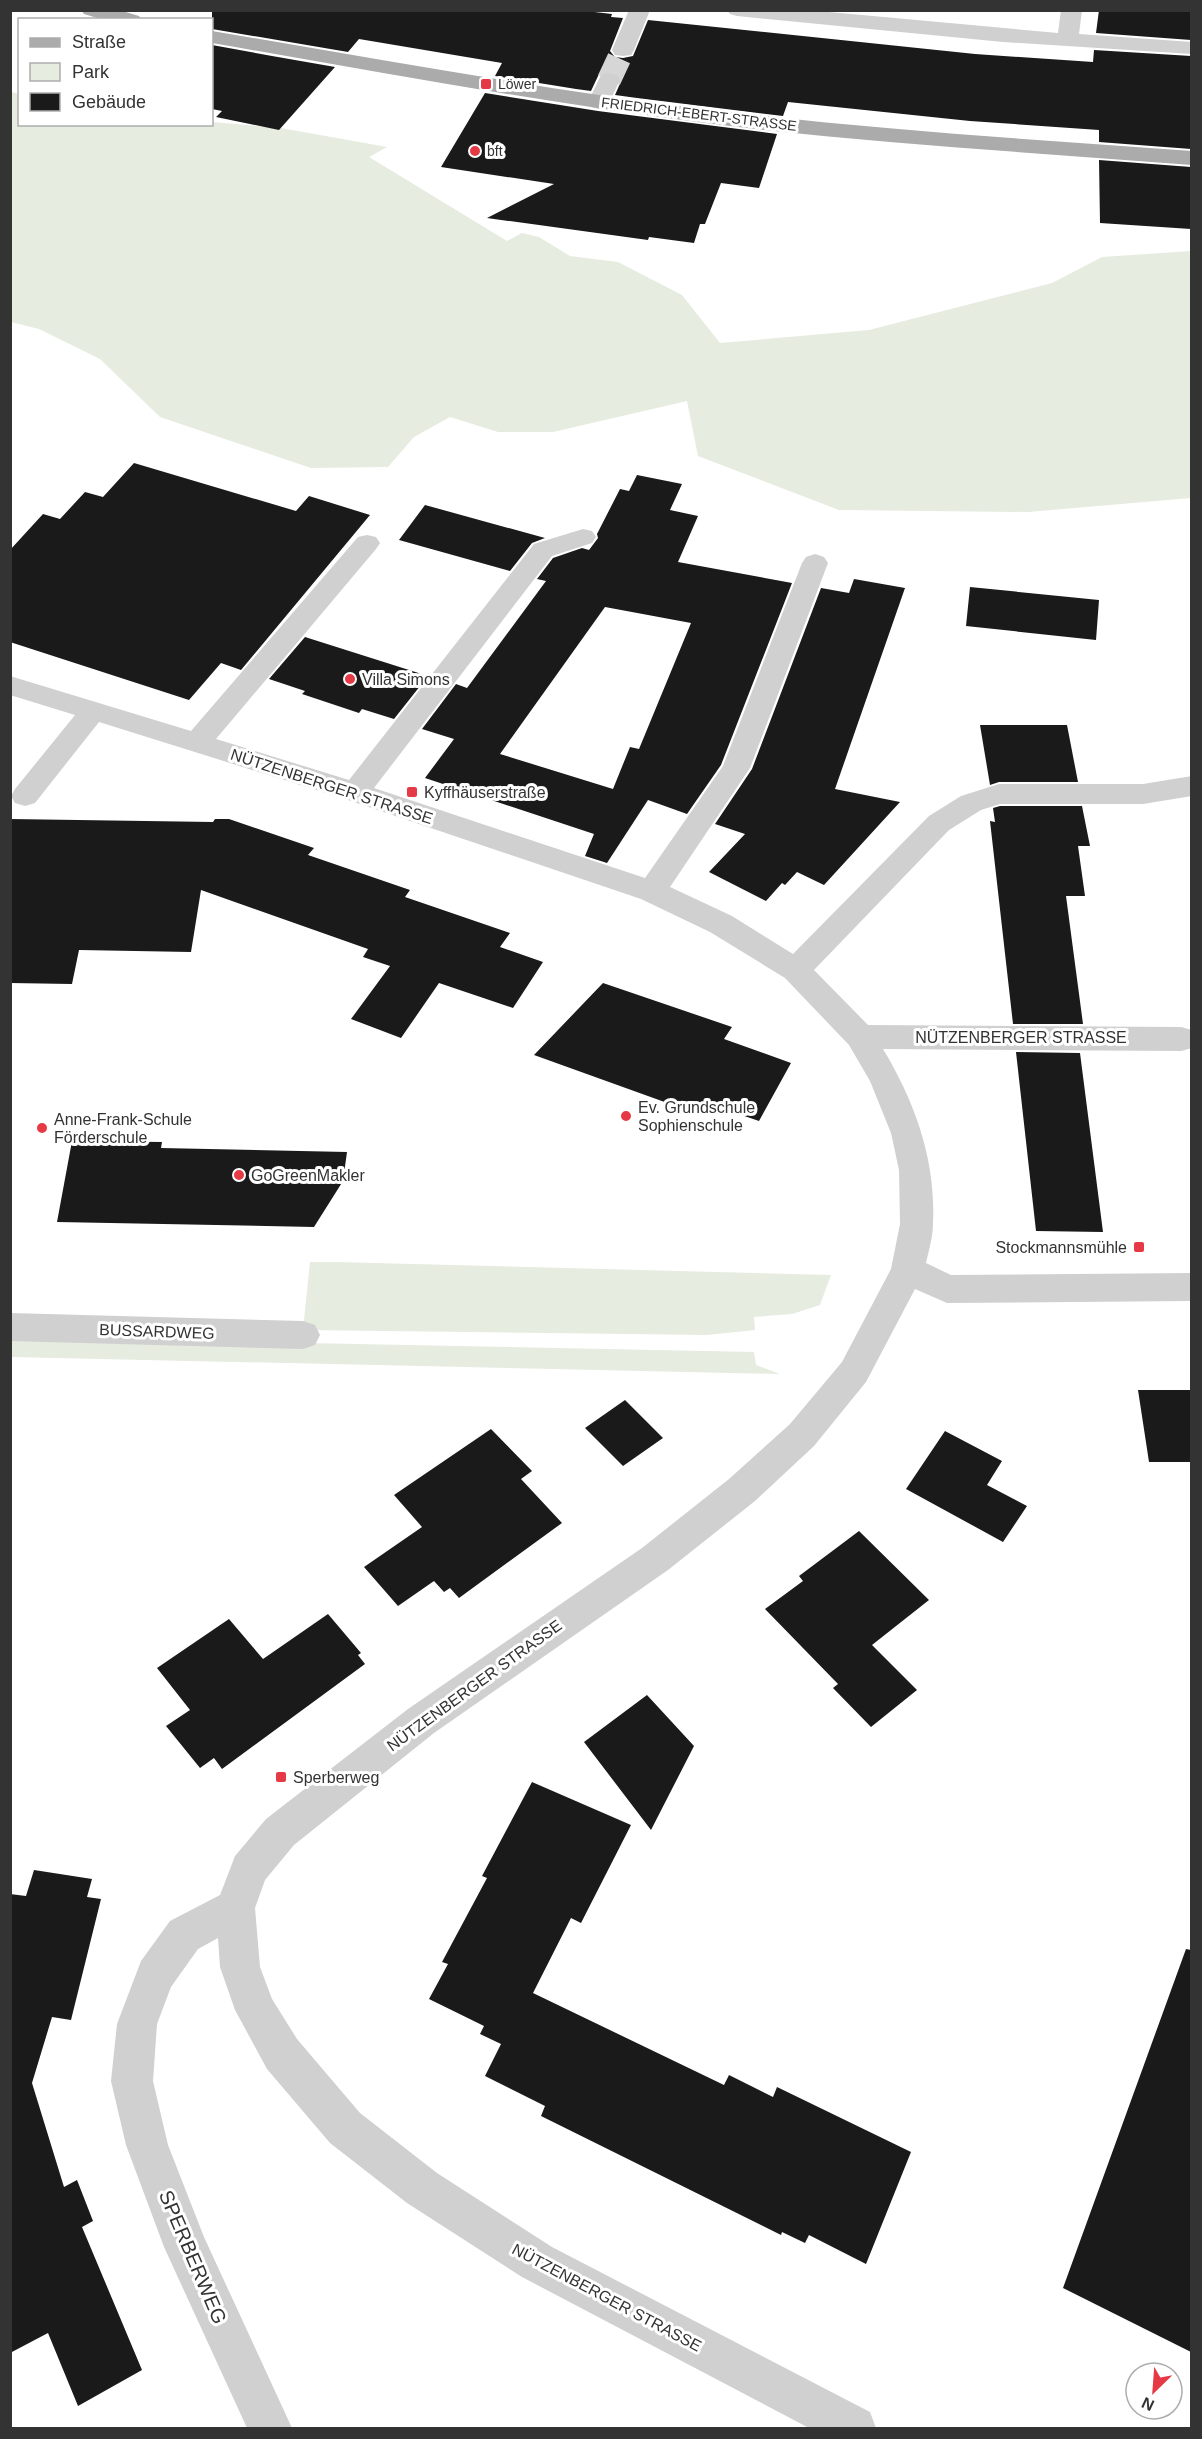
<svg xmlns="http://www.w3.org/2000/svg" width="1202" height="2439" font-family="Helvetica,sans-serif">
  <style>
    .green { fill: #e6ecdf }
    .building { fill: #1a1a1a; fill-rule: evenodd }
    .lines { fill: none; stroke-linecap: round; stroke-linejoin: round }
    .minor-tunnel { stroke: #d6d6d6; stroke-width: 24; stroke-dasharray: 24 12; stroke-linecap: butt }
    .minor { fill: #d0d0d0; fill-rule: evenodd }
    .major { fill: #ababab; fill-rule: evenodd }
    .poi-dot { fill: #e63946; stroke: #fff; stroke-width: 2 }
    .labels { text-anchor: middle; stroke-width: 6; stroke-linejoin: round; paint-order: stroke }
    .far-poi-label { font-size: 14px; fill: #333; stroke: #fff; text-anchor: start }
    .far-street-label { font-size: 14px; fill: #333; stroke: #fff }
    .poi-label { font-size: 16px; fill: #333; stroke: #fff; text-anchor: start }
    .street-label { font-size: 16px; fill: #333; stroke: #fff }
    .near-street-label { font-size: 20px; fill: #333; stroke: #fff }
  </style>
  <rect width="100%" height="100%" fill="#fff"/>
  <!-- green -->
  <path class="green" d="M 11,92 L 19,94 L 20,124 L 212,124 L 212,122 L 281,128 L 387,147 L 369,157 L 507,241 L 522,233 L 539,237 L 570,256 L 618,262 L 682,295 L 720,343 L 869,330 L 1052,283 L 1102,257 L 1191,251 L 1191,498 L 1028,512 L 839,510 L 698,456 L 687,401 L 553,432 L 498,432 L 450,417 L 414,437 L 388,467 L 311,468 L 160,417 L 100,359 L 39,329 L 11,322 Z
    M 310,1262 L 336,1262 L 831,1275 L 820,1305 L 792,1314 L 754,1317 L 755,1330 L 707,1335 L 303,1330 Z
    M 11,1337 L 754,1352 L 756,1365 L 780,1374 L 11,1357 Z"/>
  <!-- building -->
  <path class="building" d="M 212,10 L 577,10 L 612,14 L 611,17 L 623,18 L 610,51 L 615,57 L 623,58 L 633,56 L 648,20 L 975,54 L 1093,62 L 1094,50 L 1191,56 L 1191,149 L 1099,142 L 1099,130 L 970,121 L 788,102 L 783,116 L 637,98 L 615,95 L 622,79 L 618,73 L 610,71 L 599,74 L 591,91 L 576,89 L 495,76 L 502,63 L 359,39 L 348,52 L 212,29 Z
    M 1099,10 L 1191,10 L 1191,40 L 1096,33 Z
    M 212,45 L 272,56 L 335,67 L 279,130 L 216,117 L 222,111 L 212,109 Z
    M 485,93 L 598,111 L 777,134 L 759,188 L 721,183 L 705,224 L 700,224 L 694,243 L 649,237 L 648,240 L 487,218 L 554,184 L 441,167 Z
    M 1099,160 L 1191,167 L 1191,229 L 1100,223 Z
    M 134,463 L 296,511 L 309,496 L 370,515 L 241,670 L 221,663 L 189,700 L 10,642 L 10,550 L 43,514 L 60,519 L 85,492 L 103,497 Z
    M 637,475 L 682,484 L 670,510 L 698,516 L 678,562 L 792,583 L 721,765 L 687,814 L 648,800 L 607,863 L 585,856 L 594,834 L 425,778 L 454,739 L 422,729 L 456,684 L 467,688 L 546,581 L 537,579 L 553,558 L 582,548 L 589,550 L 598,538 L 597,534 L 620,489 L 629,491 ZM 605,607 L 691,623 L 639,749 L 630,747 L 613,789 L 500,754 Z
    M 425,505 L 545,538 L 532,543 L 510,571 L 399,540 Z
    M 854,579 L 905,588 L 835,789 L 900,802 L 824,885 L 797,872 L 785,885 L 782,883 L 766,901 L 709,872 L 745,834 L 715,824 L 752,769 L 821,588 L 849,593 Z
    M 970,587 L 1099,600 L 1096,640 L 966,626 Z
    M 305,637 L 428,676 L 394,719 L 362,709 L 359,713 L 302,694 L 305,691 L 269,679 Z
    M 980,725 L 1067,725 L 1078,782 L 999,782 L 990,785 Z
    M 1000,806 L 1082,806 L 1090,846 L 1078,846 L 1085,896 L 1066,896 L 1083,1024 L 1013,1024 L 990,821 L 995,822 L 993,808 Z
    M 10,819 L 213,822 L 215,819 L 229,819 L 314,848 L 308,855 L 410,890 L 405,897 L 510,933 L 500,947 L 543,962 L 513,1008 L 439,983 L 401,1038 L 351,1019 L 390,966 L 363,957 L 368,949 L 201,890 L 191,952 L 79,950 L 72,984 L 10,983 Z
    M 603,983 L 732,1027 L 724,1039 L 791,1063 L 759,1121 L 712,1105 L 708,1111 L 687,1103 L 684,1109 L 534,1055 Z
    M 1016,1052 L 1080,1053 L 1103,1232 L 1036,1231 Z
    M 72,1141 L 162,1142 L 161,1148 L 347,1152 L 343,1181 L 314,1227 L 57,1222 Z
    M 1138,1390 L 1191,1390 L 1191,1462 L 1149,1462 Z
    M 625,1400 L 663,1438 L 623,1466 L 585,1428 Z
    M 491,1429 L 532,1471 L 521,1479 L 562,1523 L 459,1598 L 450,1588 L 444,1592 L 434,1581 L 398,1606 L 364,1567 L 422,1527 L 394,1495 Z
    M 945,1431 L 1002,1461 L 987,1485 L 1027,1506 L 1003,1542 L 906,1489 Z
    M 859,1531 L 929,1600 L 872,1645 L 917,1690 L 871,1727 L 833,1688 L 838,1684 L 765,1609 L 803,1581 L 799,1576 Z
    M 328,1614 L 361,1653 L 358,1655 L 365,1664 L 222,1769 L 214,1758 L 200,1768 L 166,1726 L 190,1710 L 157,1668 L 229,1619 L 263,1659 Z
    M 647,1695 L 694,1746 L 651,1830 L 584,1742 Z
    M 532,1782 L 631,1825 L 581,1923 L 571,1918 L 533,1993 L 724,2085 L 729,2075 L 773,2097 L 777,2087 L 911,2152 L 866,2264 L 809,2235 L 805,2243 L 782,2232 L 781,2235 L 541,2116 L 545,2106 L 485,2076 L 501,2044 L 480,2034 L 484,2026 L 429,1999 L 448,1964 L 442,1962 L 487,1878 L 482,1876 Z
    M 34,1870 L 92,1879 L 87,1897 L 101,1899 L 71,2020 L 52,2017 L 32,2083 L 64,2187 L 77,2180 L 93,2221 L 82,2227 L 142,2370 L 78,2406 L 48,2333 L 10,2353 L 10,1894 L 26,1896 Z
    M 1186,1949 L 1191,1950 L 1191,2352 L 1063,2288 Z"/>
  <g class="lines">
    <!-- minor-tunnel -->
    <path class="minor-tunnel" d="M 609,80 L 623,50"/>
    <!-- minor -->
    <path class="minor" d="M 629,10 L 650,10 L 634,50 L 631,55 L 623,56 L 615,55 L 612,50 Z
      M 727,10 L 807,10 L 1058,33 L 1061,10 L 1082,10 L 1079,34 L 1192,42 L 1192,54 L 1003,42 L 737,16 L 730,14 Z
      M 609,73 L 617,75 L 620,80 L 607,107 L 599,109 L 591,107 L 588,102 L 601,75 Z
      M 583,529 L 592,531 L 596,537 L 592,543 L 552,556 L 374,788 L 645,878 L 723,766 L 802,563 L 806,557 L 815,554 L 824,557 L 828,563 L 750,768 L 670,887 L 732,916 L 793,954 L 929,816 L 961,796 L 999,784 L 1143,784 L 1192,776 L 1192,796 L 1143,804 L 1000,804 L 981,810 L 949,830 L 814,970 L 868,1025 L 1181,1027 L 1192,1030 L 1192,1048 L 1181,1051 L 883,1049 C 915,1102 936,1160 933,1223 C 933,1236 929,1250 926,1263 L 951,1275 L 1192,1273 L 1192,1301 L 947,1303 L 915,1289 L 866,1382 L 814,1446 L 755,1501 L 668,1570 L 434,1733 L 294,1845 L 265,1880 L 255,1908 L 260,1967 L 272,1999 L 297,2039 L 360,2113 L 437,2173 L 552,2247 L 870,2412 L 876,2428 L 809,2428 L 522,2277 L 407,2203 L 330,2143 L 267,2069 L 235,2010 L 220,1967 L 218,1938 L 198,1949 L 171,1987 L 157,2024 L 153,2081 L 168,2145 L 204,2237 L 292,2428 L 247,2428 L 164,2247 L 126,2145 L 111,2081 L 117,2024 L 141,1961 L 170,1921 L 220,1895 L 235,1856 L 266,1819 L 408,1709 L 642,1548 L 729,1479 L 790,1424 L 842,1362 L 891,1269 L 900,1224 L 899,1170 L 891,1133 L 870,1081 L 849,1045 L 785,978 L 710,932 L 641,899 L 345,799 L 99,722 L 35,803 L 25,806 L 15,803 L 11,796 L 15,789 L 75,715 L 10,695 L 10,676 L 191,731 L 358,537 L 367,535 L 376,537 L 380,543 L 376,549 L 216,739 L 349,780 L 534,544 Z
      M 10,1313 L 303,1321 L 315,1325 L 320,1335 L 315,1345 L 303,1349 L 10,1341 Z"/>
    <!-- major -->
    <path class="major" d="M 81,10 L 119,10 L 139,16 L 142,20 L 104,20 L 84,14 Z
      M 212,31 C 373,58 535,88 697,108 C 861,129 1027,139 1192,151 L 1192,165 C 1027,152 861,143 697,122 C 535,101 373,71 212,43 Z"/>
  </g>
  <!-- markers -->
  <g class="poi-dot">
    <rect x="480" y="78" width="12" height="12" rx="3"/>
    <circle cx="475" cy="151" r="6"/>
    <circle cx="350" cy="679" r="6"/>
    <rect x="406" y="786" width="12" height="12" rx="3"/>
    <circle cx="626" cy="1116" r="6"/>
    <circle cx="42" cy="1128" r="6"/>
    <circle cx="239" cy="1175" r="6"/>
    <rect x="1133" y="1241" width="12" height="12" rx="3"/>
    <rect x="275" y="1771" width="12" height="12" rx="3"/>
  </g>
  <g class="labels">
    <!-- far-poi labels -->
    <g class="far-poi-label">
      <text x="498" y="89">Löwer</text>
      <text x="487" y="156">bft</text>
    </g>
    <!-- far-street labels -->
    <g class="far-street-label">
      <text transform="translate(699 114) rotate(7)" y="5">FRIEDRICH-EBERT-STRASSE</text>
    </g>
    <!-- poi labels -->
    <g class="poi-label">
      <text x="362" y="685">Villa Simons</text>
      <text x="424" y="798">Kyffhäuserstraße</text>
      <text x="638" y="1113">Ev. Grundschule<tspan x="638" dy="18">Sophienschule</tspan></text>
      <text x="54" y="1125">Anne-Frank-Schule<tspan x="54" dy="18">Förderschule</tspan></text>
      <text x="251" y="1181">GoGreenMakler</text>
      <text x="1127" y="1253" text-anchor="end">Stockmannsmühle</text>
      <text x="293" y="1783">Sperberweg</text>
    </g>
    <!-- street labels -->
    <g class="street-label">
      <text transform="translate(332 786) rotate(18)" y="6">NÜTZENBERGER STRASSE</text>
      <text x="1021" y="1043">NÜTZENBERGER STRASSE</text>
      <text transform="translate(157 1331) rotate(2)" y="6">BUSSARDWEG</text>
      <text transform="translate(474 1685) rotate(-36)" y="6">NÜTZENBERGER STRASSE</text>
      <text transform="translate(607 2297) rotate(28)" y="6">NÜTZENBERGER STRASSE</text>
    </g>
    <!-- near-street labels -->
    <g class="near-street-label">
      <text transform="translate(193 2257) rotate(67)" y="7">SPERBERWEG</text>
    </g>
  </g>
  <!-- border -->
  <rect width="1202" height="2439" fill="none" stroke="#333333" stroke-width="24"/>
  <!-- legend -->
  <rect x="18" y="18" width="195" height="108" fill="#ffffff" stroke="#adadad" stroke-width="1.5"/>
  <rect x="30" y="38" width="30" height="9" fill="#ababab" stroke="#adadad" stroke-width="1.5"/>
  <text x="72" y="48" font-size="18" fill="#333333">Straße</text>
  <rect x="30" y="63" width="30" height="18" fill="#e6ecdf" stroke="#adadad" stroke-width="1.5"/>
  <text x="72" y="78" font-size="18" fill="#333333">Park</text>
  <rect x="30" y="93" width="30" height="18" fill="#1a1a1a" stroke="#adadad" stroke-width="1.5"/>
  <text x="72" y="108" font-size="18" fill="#333333">Gebäude</text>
  <!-- north arrow -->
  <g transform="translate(1154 2391) rotate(205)"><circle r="28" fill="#ffffff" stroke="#adadad" stroke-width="1.5"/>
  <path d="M0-4.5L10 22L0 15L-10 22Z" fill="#e63946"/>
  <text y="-9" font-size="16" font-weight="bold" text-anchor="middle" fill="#333333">N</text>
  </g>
</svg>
